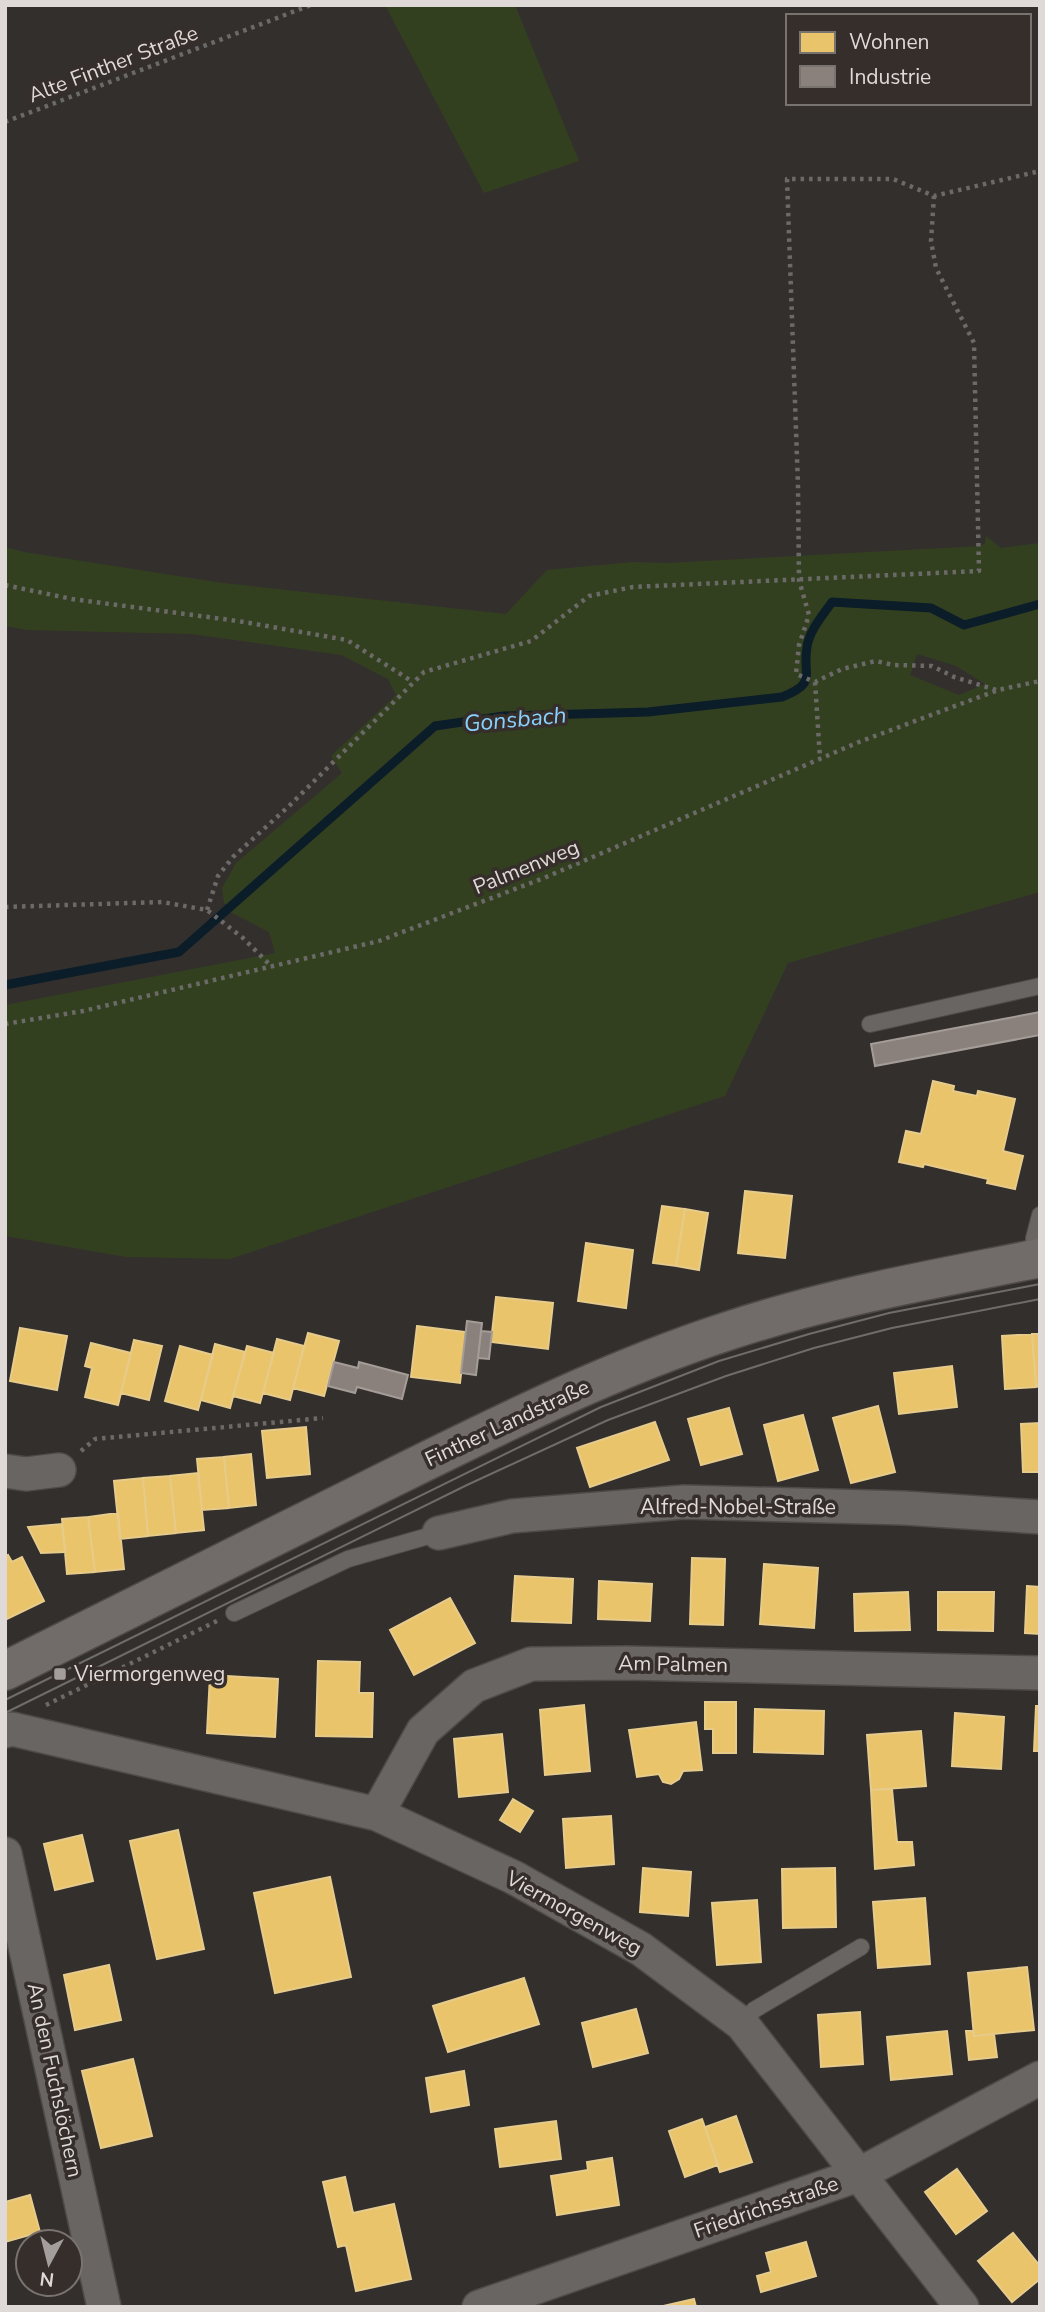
<svg xmlns="http://www.w3.org/2000/svg" width="1045" height="2312" font-family="'Nunito Sans',sans-serif">
  <style>
    .green { fill: #334020; fill-rule: evenodd }
    .homes { fill: #e9c46a; stroke: #e6cb8b; stroke-width: 2 }
    .industry { fill: #8a817c; stroke: #a49c97; stroke-width: 2 }
    .lines { fill: none; stroke-linecap: round; stroke-linejoin: round }
    .stream { stroke: #0b1d28; stroke-width: 9 }
    .lane-casing { stroke: #4e4a48; stroke-width: 18 }
    .street-casing { stroke: #4e4a48; stroke-width: 36 }
    .secondary-casing { stroke: #4e4a48; stroke-width: 41 }
    .path { stroke: #6c6a68; stroke-width: 4.5; stroke-dasharray: 3.5 5; stroke-linecap: butt }
    .lane { stroke: #696563; stroke-width: 16 }
    .street { stroke: #696563; stroke-width: 33 }
    .secondary { stroke: #716b69; stroke-width: 38 }
    .tram { stroke: #6f6d6c; stroke-width: 2 }
    .poi-dot { fill: #a39e9c; stroke: #352e2b; stroke-width: 2.5 }
    .labels { text-anchor: middle; stroke-width: 7; stroke-linejoin: round; paint-order: stroke }
    .street-label { font-size: 21px; fill: #dfdad7; stroke: #352e2b }
    .poi-label { font-size: 21px; fill: #dfdad7; stroke: #352e2b; text-anchor: start }
    .water-label { font-size: 23px; font-style: italic; fill: #8ad0fe; stroke: #352e2b }
  </style>
  <rect width="100%" height="100%" fill="#332f2d"/>
  <!-- green -->
  <path class="green" d="M 385,5 L 515,5 L 579,161 L 484,193 Z
    M 986,536 L 1001,548 L 1040,543 L 1040,892 L 788,963 L 725,1096 L 230,1259 L 126,1257 L 5,1236 L 5,1005 L 275,953 L 269,932 L 232,913 L 224,903 L 222,888 L 236,863 L 342,773 L 331,756 L 396,695 L 388,679 L 341,655 L 191,634 L 27,630 L 5,626 L 5,547 L 24,552 L 223,583 L 506,614 L 547,570 L 633,562 L 667,563 L 981,546 L 985,543 ZM 917,654 L 956,666 L 985,684 L 959,695 L 910,675 Z"/>
  <!-- homes -->
  <path class="homes" d="M 933,1081 L 954,1086 L 953,1091 L 977,1096 L 978,1091 L 1015,1099 L 1003,1151 L 1023,1156 L 1015,1189 L 987,1183 L 988,1179 L 924,1164 L 923,1167 L 899,1162 L 906,1131 L 921,1134 Z
    M 745,1191 L 792,1196 L 785,1258 L 738,1253 Z
    M 662,1206 L 685,1209 L 676,1266 L 653,1263 Z
    M 685,1209 L 708,1213 L 699,1270 L 676,1266 Z
    M 586,1243 L 633,1250 L 626,1308 L 578,1301 Z
    M 496,1297 L 553,1303 L 548,1349 L 491,1342 Z
    M 417,1326 L 466,1332 L 460,1383 L 411,1377 Z
    M 20,1328 L 67,1336 L 57,1390 L 10,1381 Z
    M 308,1333 L 339,1341 L 324,1396 L 293,1388 Z
    M 1032,1334 L 1040,1334 L 1040,1386 L 1036,1387 Z
    M 1032,1334 L 1036,1387 L 1005,1389 L 1002,1336 Z
    M 277,1339 L 304,1346 L 290,1400 L 263,1393 Z
    M 134,1340 L 162,1346 L 149,1400 L 121,1393 Z
    M 91,1343 L 131,1353 L 118,1405 L 85,1397 L 92,1368 L 85,1366 Z
    M 215,1344 L 245,1352 L 230,1408 L 201,1400 Z
    M 180,1346 L 213,1355 L 198,1410 L 165,1401 Z
    M 247,1346 L 274,1353 L 260,1403 L 233,1396 Z
    M 952,1366 L 957,1407 L 899,1414 L 894,1373 Z
    M 878,1406 L 895,1472 L 851,1483 L 833,1418 Z
    M 729,1408 L 742,1454 L 701,1465 L 688,1419 Z
    M 803,1415 L 818,1470 L 778,1481 L 764,1425 Z
    M 655,1422 L 669,1460 L 590,1487 L 577,1448 Z
    M 1040,1423 L 1040,1472 L 1023,1472 L 1021,1424 Z
    M 306,1427 L 310,1474 L 267,1478 L 262,1431 Z
    M 251,1454 L 256,1505 L 229,1508 L 224,1457 Z
    M 224,1457 L 229,1508 L 202,1510 L 197,1459 Z
    M 198,1473 L 204,1530 L 176,1533 L 170,1476 Z
    M 170,1476 L 176,1533 L 148,1536 L 143,1478 Z
    M 143,1478 L 148,1536 L 120,1539 L 114,1481 Z
    M 118,1513 L 124,1569 L 95,1572 L 88,1517 Z
    M 88,1517 L 95,1572 L 67,1574 L 62,1519 Z
    M 62,1524 L 65,1552 L 41,1553 L 28,1527 Z
    M 8,1555 L 12,1562 L 22,1557 L 44,1601 L 5,1620 L 5,1557 Z
    M 692,1558 L 725,1559 L 723,1625 L 690,1624 Z
    M 764,1564 L 818,1568 L 814,1628 L 760,1624 Z
    M 515,1576 L 573,1579 L 571,1623 L 512,1621 Z
    M 599,1581 L 652,1584 L 650,1621 L 598,1619 Z
    M 1027,1586 L 1040,1587 L 1040,1634 L 1025,1633 Z
    M 908,1592 L 910,1630 L 855,1631 L 854,1594 Z
    M 938,1592 L 994,1592 L 993,1631 L 938,1630 Z
    M 450,1598 L 475,1643 L 414,1675 L 390,1630 Z
    M 318,1661 L 360,1662 L 359,1693 L 373,1693 L 372,1737 L 316,1736 Z
    M 210,1675 L 278,1679 L 275,1737 L 207,1733 Z
    M 705,1702 L 736,1702 L 736,1753 L 713,1753 L 713,1729 L 705,1729 Z
    M 584,1705 L 590,1771 L 545,1775 L 540,1710 Z
    M 1036,1706 L 1040,1706 L 1040,1751 L 1034,1751 Z
    M 755,1709 L 824,1711 L 823,1754 L 754,1752 Z
    M 955,1713 L 1004,1717 L 1001,1769 L 952,1766 Z
    M 696,1722 L 702,1770 L 683,1771 L 679,1779 L 671,1784 L 663,1782 L 659,1774 L 637,1777 L 629,1730 Z
    M 921,1731 L 926,1786 L 871,1790 L 867,1735 Z
    M 502,1734 L 508,1792 L 459,1797 L 454,1739 Z
    M 892,1789 L 897,1842 L 912,1842 L 914,1865 L 875,1869 L 871,1790 Z
    M 513,1799 L 533,1811 L 520,1832 L 500,1820 Z
    M 611,1816 L 614,1864 L 566,1868 L 563,1819 Z
    M 178,1830 L 204,1949 L 157,1959 L 130,1841 Z
    M 82,1835 L 93,1881 L 55,1890 L 44,1844 Z
    M 643,1868 L 691,1872 L 688,1916 L 640,1912 Z
    M 835,1868 L 836,1927 L 783,1928 L 782,1869 Z
    M 330,1877 L 351,1977 L 275,1993 L 254,1893 Z
    M 925,1898 L 930,1964 L 878,1968 L 873,1902 Z
    M 757,1900 L 761,1962 L 717,1965 L 712,1903 Z
    M 109,1965 L 121,2020 L 75,2030 L 64,1975 Z
    M 1027,1967 L 1034,2030 L 974,2036 L 968,1973 Z
    M 524,1978 L 539,2024 L 448,2052 L 433,2006 Z
    M 636,2009 L 648,2053 L 593,2067 L 582,2023 Z
    M 860,2012 L 863,2064 L 821,2067 L 818,2015 Z
    M 947,2031 L 952,2074 L 891,2080 L 887,2037 Z
    M 966,2031 L 973,2031 L 974,2036 L 994,2034 L 997,2057 L 969,2060 Z
    M 133,2059 L 152,2136 L 101,2148 L 82,2071 Z
    M 464,2071 L 469,2105 L 431,2112 L 426,2078 Z
    M 736,2116 L 752,2162 L 720,2172 L 705,2127 Z
    M 702,2119 L 718,2165 L 685,2177 L 669,2131 Z
    M 556,2121 L 561,2159 L 500,2167 L 495,2129 Z
    M 612,2158 L 619,2205 L 557,2215 L 551,2176 L 588,2170 L 587,2162 Z
    M 957,2169 L 987,2211 L 956,2234 L 925,2192 Z
    M 345,2177 L 353,2213 L 394,2204 L 411,2279 L 356,2291 L 346,2245 L 338,2247 L 323,2182 Z
    M 30,2195 L 40,2232 L 5,2242 L 5,2202 Z
    M 1013,2233 L 1040,2266 L 1040,2279 L 1012,2302 L 978,2261 Z
    M 806,2242 L 816,2276 L 761,2292 L 757,2276 L 771,2272 L 766,2253 Z
    M 694,2299 L 696,2307 L 659,2307 Z"/>
  <!-- industry -->
  <path class="industry" d="M 1040,1012 L 1040,1035 L 875,1066 L 871,1044 Z
    M 467,1321 L 482,1323 L 476,1375 L 461,1373 Z
    M 481,1331 L 492,1332 L 489,1359 L 478,1358 Z
    M 334,1362 L 358,1368 L 359,1362 L 408,1375 L 402,1399 L 357,1387 L 355,1393 L 328,1386 Z"/>
  <g class="lines">
    <!-- stream -->
    <path class="stream" d="M 5,985 L 179,952 L 435,726 L 504,716 L 648,712 L 782,697 C 818,683 802,676 807,647 C 809,631 823,615 832,602 L 931,608 L 964,625 L 1040,604"/>
    <defs>
      <path id="lane" d="M 870,1024 L 1040,986
        M 1034,1259 L 1034,1238 L 1040,1215
        M 234,1613 L 348,1559 L 439,1533
        M 742,2024 L 754,2010 L 861,1947"/>
      <path id="street" d="M 5,1471 L 26,1474 L 59,1470
        M 439,1533 L 512,1516 L 684,1502 L 904,1508 L 1040,1517
        M 5,1731 L 12,1729 L 377,1814 L 513,1877 L 641,1949 L 742,2024 L 962,2307
        M 377,1814 L 423,1731 L 474,1686 L 531,1664 L 626,1663 L 1040,1673
        M 5,1854 L 104,2307
        M 479,2307 L 858,2175 L 1040,2078"/>
      <path id="secondary" d="M 5,1671 C 136,1606 267,1540 398,1475 C 505,1422 614,1368 728,1331 C 830,1297 935,1279 1040,1258"/>
    </defs>
    <!-- lane casing -->
    <use href="#lane" class="lane-casing"/>
    <!-- street casing -->
    <use href="#street" class="street-casing"/>
    <!-- secondary casing -->
    <use href="#secondary" class="secondary-casing"/>
    <!-- path -->
    <path class="path" d="M 5,122 L 311,5
      M 5,585 L 72,599 L 238,621 L 347,640 L 413,682
      M 815,682 L 820,758
      M 996,690 L 954,677 L 932,666 L 893,665 L 876,661 L 842,669 L 815,682 L 796,674 L 799,645 L 809,615 L 799,580 L 798,486 L 787,179 L 893,179 L 934,196 L 1040,171
      M 5,907 L 162,902 L 207,910 L 243,938 L 272,967
      M 207,910 L 218,876 L 233,857 L 289,806 L 424,672 L 531,641 L 589,596 L 633,587 L 979,571 L 974,343 L 936,268 L 931,241 L 934,196
      M 5,1024 L 83,1011 L 379,941 L 544,878 L 859,742 L 998,690 L 1040,681
      M 81,1451 L 95,1439 L 323,1418
      M 46,1705 L 217,1621"/>
    <!-- lane -->
    <use href="#lane" class="lane"/>
    <!-- street -->
    <use href="#street" class="street"/>
    <!-- secondary -->
    <use href="#secondary" class="secondary"/>
    <!-- tram -->
    <path class="tram" d="M 5,1700 L 601,1407 L 719,1361 L 809,1334 L 889,1313 L 1040,1284
      M 5,1713 L 467,1485 L 608,1420 L 726,1376 L 814,1348 L 892,1328 L 1040,1299"/>
  </g>
  <!-- markers -->
  <rect class="poi-dot" x="53" y="1667" width="14" height="14" rx="3.5"/>
  <g class="labels">
    <!-- street labels -->
    <g class="street-label">
      <text transform="translate(113 64) rotate(-21)" y="7">Alte Finther Straße</text>
      <text transform="translate(526 867) rotate(-22)" y="7">Palmenweg</text>
      <text transform="translate(507 1423) rotate(-25)" y="7">Finther Landstraße</text>
      <text x="738" y="1514">Alfred-Nobel-Straße</text>
      <text transform="translate(673 1664) rotate(1)" y="7">Am Palmen</text>
      <text transform="translate(574 1913) rotate(29)" y="7">Viermorgenweg</text>
      <text transform="translate(55 2080) rotate(78)" y="7">An den Fuchslöchern</text>
      <text transform="translate(766 2207) rotate(-19)" y="7">Friedrichsstraße</text>
    </g>
    <!-- poi labels -->
    <g class="poi-label">
      <text x="74" y="1681">Viermorgenweg</text>
    </g>
    <!-- water labels -->
    <g class="water-label">
      <text transform="translate(515 719) rotate(-5)" y="8">Gonsbach</text>
    </g>
  </g>
  <!-- border -->
  <rect width="1045" height="2312" fill="none" stroke="#dfdad7" stroke-width="14"/>
  <!-- legend -->
  <rect x="786" y="14" width="245" height="91" fill="#352e2b" stroke="#797370" stroke-width="2"/>
  <rect x="800" y="32" width="35" height="21" fill="#e9c46a" stroke="#797370" stroke-width="2"/>
  <text x="849" y="49" font-size="21" fill="#dfdad7">Wohnen</text>
  <rect x="800" y="66" width="35" height="21" fill="#8a817c" stroke="#797370" stroke-width="2"/>
  <text x="849" y="84" font-size="21" fill="#dfdad7">Industrie</text>
  <!-- north arrow -->
  <g transform="translate(49 2263) rotate(187)"><circle r="33" fill="#352e2b" stroke="#797370" stroke-width="2"/>
  <path d="M0-5L12 26L0 18L-12 26Z" fill="#a39e9c"/>
  <text y="-10" font-size="19" font-weight="bold" text-anchor="middle" fill="#dfdad7">N</text>
  </g>
</svg>
